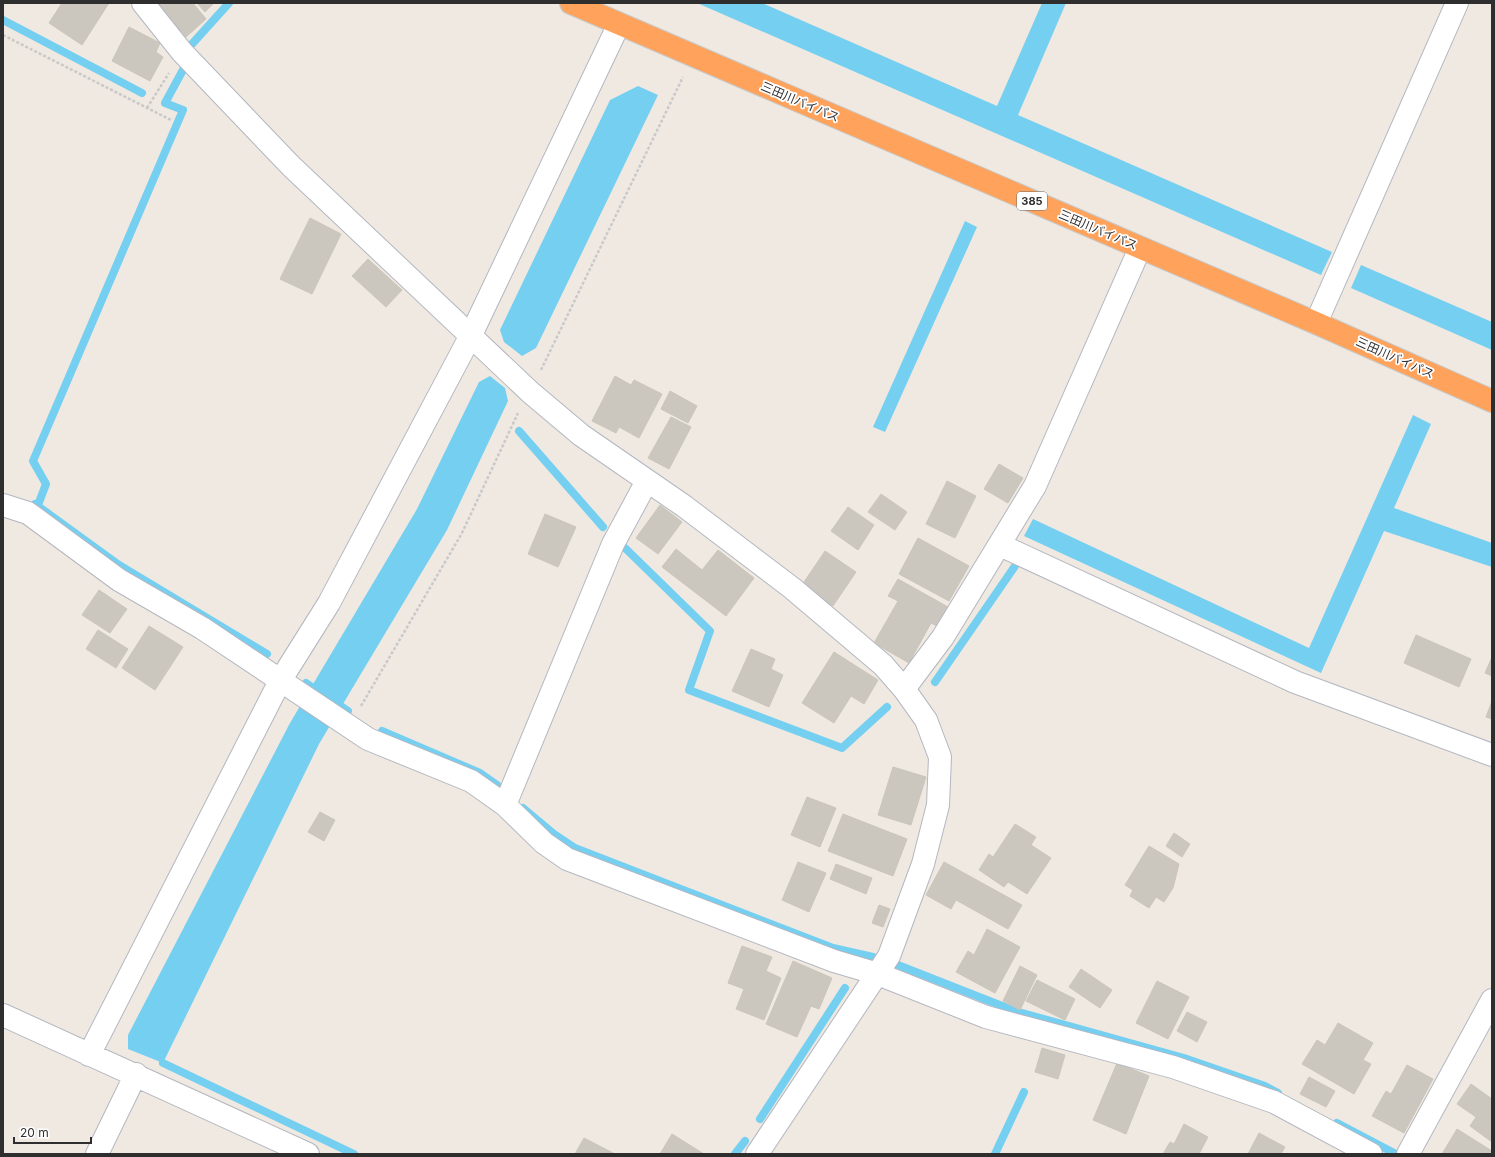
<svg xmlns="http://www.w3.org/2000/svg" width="1495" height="1157" font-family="Inter,'Noto Sans JP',sans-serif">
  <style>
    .water { fill: #75cff0 }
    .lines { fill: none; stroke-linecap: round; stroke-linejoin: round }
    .stream { stroke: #75cff0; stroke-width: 8 }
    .building { fill: #cbc7bf; stroke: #cbc5ba }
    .minor-casing { stroke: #b4b7c1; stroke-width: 24 }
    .highway-casing { stroke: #c9c9c9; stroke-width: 24 }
    .path { stroke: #c9c9c9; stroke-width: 2.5; stroke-dasharray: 3 2; stroke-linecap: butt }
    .minor { stroke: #fff; stroke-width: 22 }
    .highway { stroke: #ffa35c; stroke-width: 22 }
    .labels { text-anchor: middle; stroke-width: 3.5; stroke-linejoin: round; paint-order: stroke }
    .shield { fill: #fff; stroke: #6d6d6d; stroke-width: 1 }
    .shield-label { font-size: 11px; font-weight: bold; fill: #2e2e2e }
    .street-label { font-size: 12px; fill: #2e2e2e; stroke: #fff }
  </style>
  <rect width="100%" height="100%" fill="#efe9e1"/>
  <!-- water -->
  <path class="water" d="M 697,3 L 762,3 L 997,106 L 1042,3 L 1066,3 L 1018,115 L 1332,252 L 1321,275 Z
    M 638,86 L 658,95 L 536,348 L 522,356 L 504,342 L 500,330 L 610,100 Z
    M 965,221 L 977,227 L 885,432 L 873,427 Z
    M 1361,265 L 1492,322 L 1492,350 L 1351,288 Z
    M 490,376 L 505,388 L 508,401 L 447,530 L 319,744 L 163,1063 L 128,1049 L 128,1035 L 290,723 L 417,509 L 479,382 Z
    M 1413,415 L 1431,424 L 1394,508 L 1492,543 L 1492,567 L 1384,531 L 1321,673 L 1024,536 L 1033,519 L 1309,648 Z"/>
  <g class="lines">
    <!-- stream -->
    <path class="stream" d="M 3,20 L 142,93
      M 192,44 L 229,3
      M 519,431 L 603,527
      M 35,504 L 119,565 L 267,654
      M 38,505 L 46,484 L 33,461 L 183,110 L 165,103 L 184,68
      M 624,547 L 710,631 L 689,690 L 842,748 L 887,707
      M 935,682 L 1015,566
      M 306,683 L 321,693
      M 332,700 L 348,711
      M 382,731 L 480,773 L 497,785
      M 523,808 L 554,834 L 575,848 L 833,948 L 873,957
      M 898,965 L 1015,1011 L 1184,1058 L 1265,1086 L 1278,1093
      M 163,1063 L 354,1154
      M 760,1119 L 845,988
      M 1337,1123 L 1396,1154
      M 735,1154 L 745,1141
      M 995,1154 L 1024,1092"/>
  </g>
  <!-- building -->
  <path class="building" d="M 62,3 L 109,3 L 82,45 L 49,23 Z
    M 157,3 L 193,3 L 206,19 L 186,37 Z
    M 197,3 L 214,3 L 205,12 Z
    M 129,27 L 160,43 L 156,52 L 163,57 L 150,81 L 112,61 Z
    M 310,218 L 341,234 L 312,294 L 280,279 Z
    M 368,259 L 402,290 L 386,307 L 352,276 Z
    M 615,376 L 631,385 L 634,380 L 662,394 L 639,438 L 619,427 L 616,433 L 592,421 Z
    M 670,391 L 697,406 L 688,423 L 661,409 Z
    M 671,417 L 691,427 L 669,469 L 648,458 Z
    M 999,464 L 1023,478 L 1008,503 L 984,489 Z
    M 947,481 L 976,496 L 955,538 L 926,524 Z
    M 881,494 L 907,512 L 895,530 L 868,512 Z
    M 660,505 L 682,522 L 658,554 L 636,538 Z
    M 848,507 L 874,525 L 858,550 L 831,531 Z
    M 545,514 L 576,527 L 558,567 L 528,554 Z
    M 918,538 L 969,566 L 949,601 L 899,574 Z
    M 676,549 L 702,570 L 718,550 L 754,578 L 726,616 L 662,567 Z
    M 825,551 L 856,572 L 833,606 L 802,585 Z
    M 898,579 L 948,607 L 937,626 L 931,623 L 909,663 L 874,643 L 898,601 L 888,596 Z
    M 99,590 L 127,609 L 110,633 L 82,615 Z
    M 149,626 L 183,647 L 155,690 L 122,668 Z
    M 98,630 L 128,649 L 116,668 L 86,649 Z
    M 1416,635 L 1471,659 L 1459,687 L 1404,663 Z
    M 751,649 L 775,659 L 771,669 L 783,675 L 769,707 L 732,691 Z
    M 834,652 L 878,680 L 864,704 L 851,696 L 834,723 L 802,703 Z
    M 1492,657 L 1492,676 L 1485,673 Z
    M 1492,701 L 1492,719 L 1486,717 Z
    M 893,767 L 926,777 L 911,825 L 878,815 Z
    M 807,797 L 836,808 L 820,847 L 791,835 Z
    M 320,812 L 335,820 L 324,841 L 308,832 Z
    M 843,814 L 907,839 L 893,876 L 828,851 Z
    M 1015,824 L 1036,837 L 1031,845 L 1051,858 L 1027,894 L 1008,882 L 1004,887 L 979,870 L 989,854 L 993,857 Z
    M 1174,833 L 1190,844 L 1182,857 L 1166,846 Z
    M 1149,846 L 1179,864 L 1173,888 L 1164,902 L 1156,897 L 1149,908 L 1130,896 L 1133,890 L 1125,885 Z
    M 798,862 L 826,873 L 809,912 L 782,900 Z
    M 944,862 L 1022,905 L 1008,929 L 956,900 L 951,909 L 926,895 Z
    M 836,864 L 872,878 L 866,894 L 830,879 Z
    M 879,905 L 890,909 L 883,927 L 872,923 Z
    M 987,929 L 1020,947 L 995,993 L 956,972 L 968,951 L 974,955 Z
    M 742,946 L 772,957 L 766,971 L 781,978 L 764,1020 L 736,1009 L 744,989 L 728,983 Z
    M 793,961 L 832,978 L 819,1009 L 811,1006 L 797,1037 L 766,1024 Z
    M 1020,966 L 1037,975 L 1020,1010 L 1003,1001 Z
    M 1081,969 L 1112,990 L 1100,1008 L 1069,987 Z
    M 1037,980 L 1075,999 L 1065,1020 L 1026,1001 Z
    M 1157,981 L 1189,997 L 1168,1039 L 1136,1023 Z
    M 1187,1012 L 1207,1022 L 1197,1042 L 1177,1031 Z
    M 1338,1023 L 1373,1043 L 1363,1060 L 1371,1064 L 1354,1094 L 1302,1064 L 1317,1040 L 1325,1045 Z
    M 1042,1048 L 1065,1055 L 1058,1079 L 1035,1072 Z
    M 1117,1063 L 1149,1076 L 1126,1134 L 1093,1120 Z
    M 1407,1065 L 1433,1079 L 1404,1133 L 1372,1116 L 1386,1091 L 1391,1094 Z
    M 1309,1077 L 1335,1091 L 1326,1107 L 1300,1094 Z
    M 1471,1084 L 1492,1099 L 1492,1142 L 1470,1126 L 1476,1117 L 1457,1104 Z
    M 1184,1124 L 1208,1137 L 1199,1154 L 1163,1154 L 1170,1142 L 1174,1144 Z
    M 1457,1129 L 1492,1151 L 1492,1154 L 1442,1154 Z
    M 1259,1133 L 1285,1147 L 1281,1154 L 1248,1154 Z
    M 672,1134 L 704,1154 L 660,1154 Z
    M 584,1138 L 615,1154 L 575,1154 Z"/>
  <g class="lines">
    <defs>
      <path id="minor" d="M 143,3 L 182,52 L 291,166 L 530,392 L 581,435 L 684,506 L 792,588 L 883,665 L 904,689 L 926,720 L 940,757 L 938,805 L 923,864 L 889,956 L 757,1154
        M 1316,323 L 1457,3
        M 3,505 L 28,513 L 119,580 L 202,628 L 368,739 L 471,781 L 505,805 L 544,843 L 567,859 L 834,961 L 878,974 L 986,1017 L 1173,1067 L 1274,1102 L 1371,1154
        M 1000,545 L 1295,682 L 1492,755
        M 904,689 L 943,637 L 1035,486 L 1140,248
        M 505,805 L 613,544 L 647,481
        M 3,1015 L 308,1154
        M 89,1055 L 280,681 L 329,603 L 470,337 L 619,24
        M 97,1154 L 136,1074
        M 1408,1154 L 1492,1000"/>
      <path id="highway" d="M 571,3 L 1316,323 L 1492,401"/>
    </defs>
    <!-- minor casing -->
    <use href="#minor" class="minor-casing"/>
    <!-- highway casing -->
    <use href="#highway" class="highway-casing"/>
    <!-- path -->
    <path class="path" d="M 3,35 L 171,120
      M 147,108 L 169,73
      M 541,370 L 683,77
      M 361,706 L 462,533 L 518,413"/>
    <!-- minor -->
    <use href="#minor" class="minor"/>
    <!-- highway -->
    <use href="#highway" class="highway"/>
  </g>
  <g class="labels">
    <!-- shield labels -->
    <rect class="shield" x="1017" y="192" width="30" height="18" rx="3"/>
    <g class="shield-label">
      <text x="1032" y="205">385</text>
    </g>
    <!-- street labels -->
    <g class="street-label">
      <text transform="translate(800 102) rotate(23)" y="4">三田川バイパス</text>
      <text transform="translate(1098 230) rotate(23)" y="4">三田川バイパス</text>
      <text transform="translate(1395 358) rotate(24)" y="4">三田川バイパス</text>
    </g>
  </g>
  <!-- border -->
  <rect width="1495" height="1157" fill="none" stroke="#2e2e2e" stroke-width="8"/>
  <!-- scale -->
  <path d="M14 1137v6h77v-6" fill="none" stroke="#2e2e2e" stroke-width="2"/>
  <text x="20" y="1137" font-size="12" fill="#2e2e2e" stroke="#ffffff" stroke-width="3" paint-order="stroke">20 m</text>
</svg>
